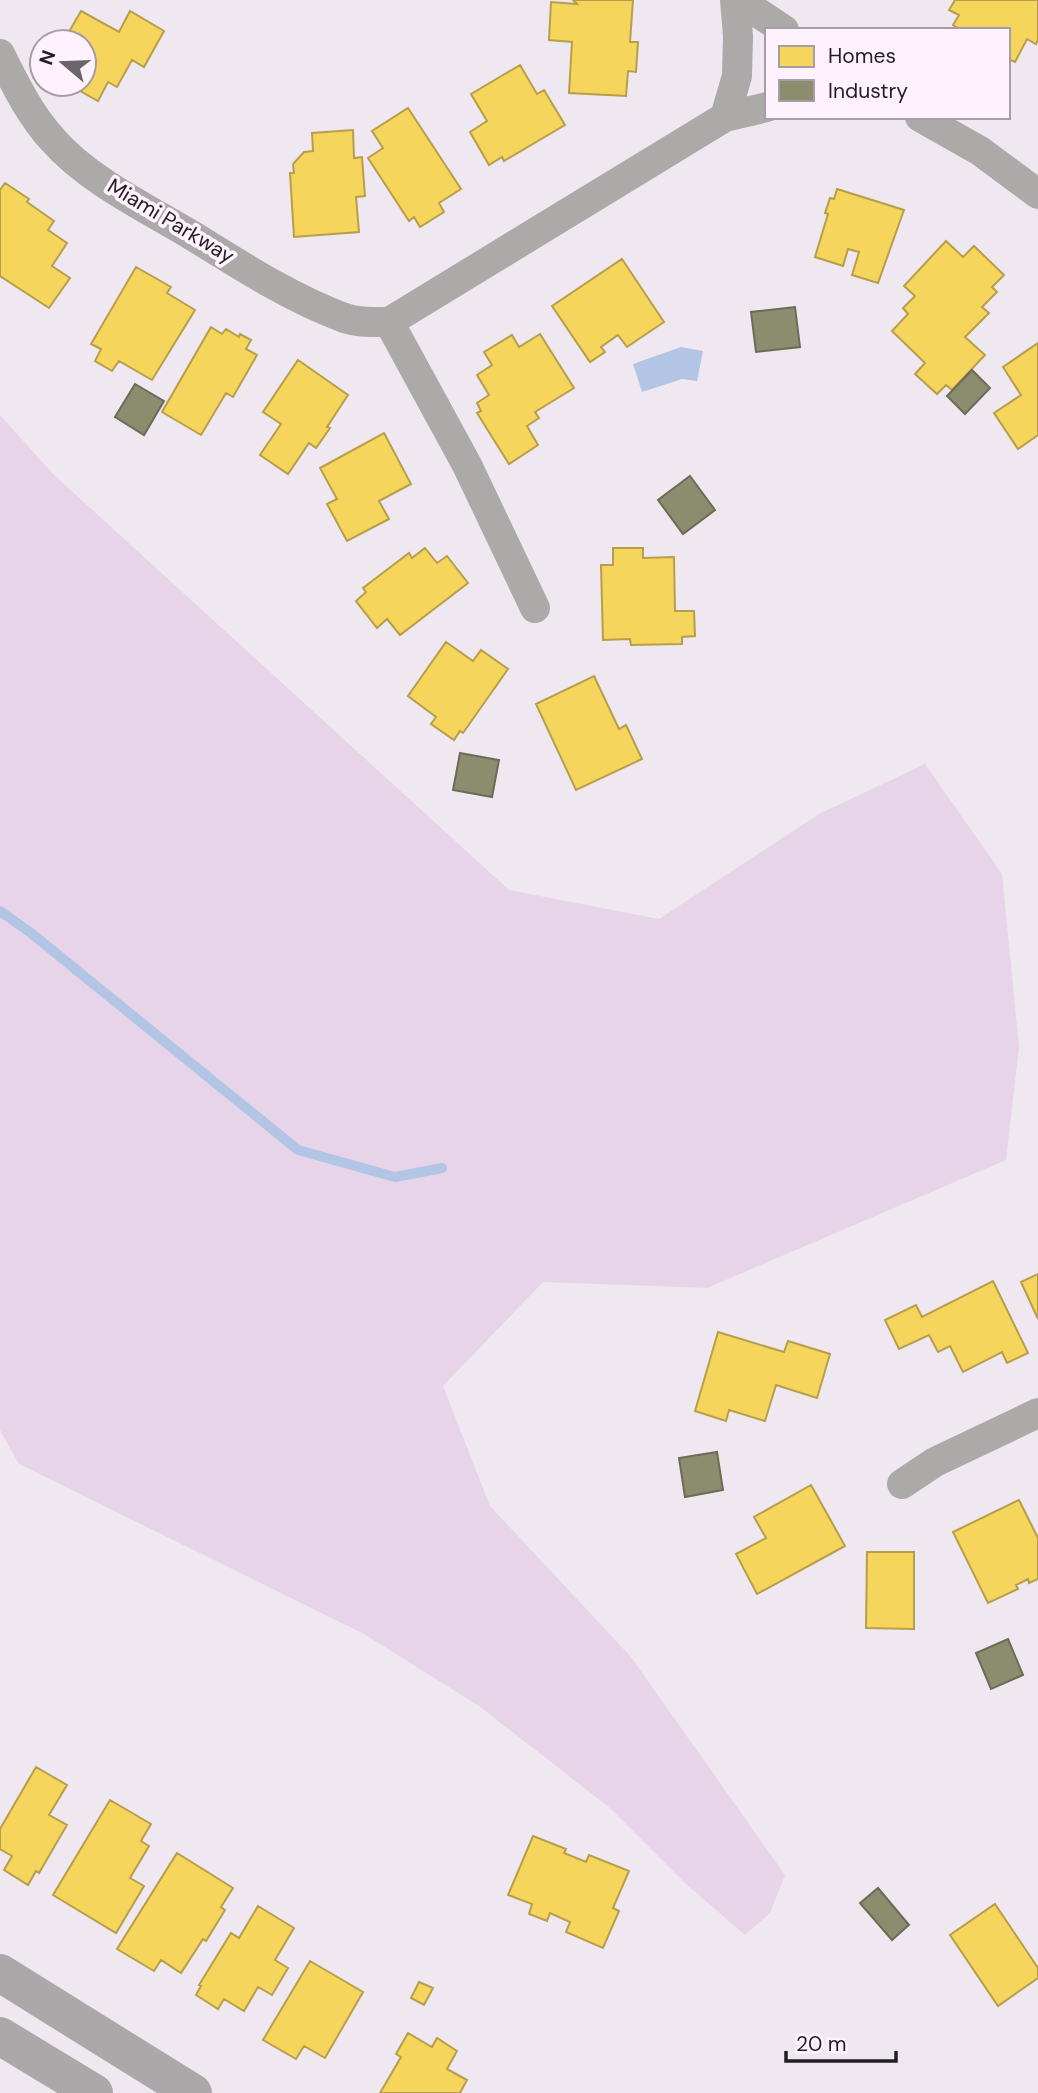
<svg xmlns="http://www.w3.org/2000/svg" width="1038" height="2093" font-family="'DM Sans',sans-serif">
  <style>
    .green { fill: #e7d4e8 }
    .water { fill: #b2c5e4 }
    .homes { fill: #f6d55c; stroke: #b79e4b; stroke-width: 2 }
    .industry { fill: #8c8c6e; stroke: #6c6b58; stroke-width: 2 }
    .lines { fill: none; stroke-linecap: round; stroke-linejoin: round }
    .stream { stroke: #b2c5e4; stroke-width: 10 }
    .street { stroke: #aca9a9; stroke-width: 30 }
    .secondary { stroke: #aba8a9; stroke-width: 38 }
    .labels { text-anchor: middle; stroke-width: 7; stroke-linejoin: round; paint-order: stroke }
    .street-label { font-size: 21px; fill: #231e23; stroke: #fef2fe }
  </style>
  <rect width="100%" height="100%" fill="#efe8f0"/>
  <!-- green -->
  <path class="green" d="M 0,415 L 53,474 L 509,890 L 659,919 L 819,814 L 925,764 L 1002,874 L 1019,1047 L 1006,1160 L 707,1288 L 543,1282 L 443,1386 L 490,1506 L 631,1657 L 785,1875 L 770,1913 L 745,1935 L 686,1884 L 610,1808 L 479,1706 L 364,1634 L 19,1464 L 0,1430 Z"/>
  <!-- water -->
  <path class="water" d="M 681,347 L 703,351 L 697,381 L 682,379 L 642,392 L 633,364 Z"/>
  <!-- homes -->
  <path class="homes" d="M 573,0 L 633,0 L 630,42 L 638,42 L 636,72 L 628,71 L 626,96 L 569,93 L 572,42 L 549,40 L 551,2 L 577,4 Z
    M 955,0 L 1038,0 L 1038,40 L 1036,44 L 1027,39 L 1015,62 L 1008,59 L 1008,30 L 961,30 L 953,25 L 959,15 L 949,10 Z
    M 81,11 L 119,32 L 130,11 L 164,31 L 144,67 L 132,60 L 117,87 L 108,82 L 98,101 L 68,84 L 84,84 L 84,42 L 63,42 Z
    M 520,65 L 537,94 L 544,90 L 565,125 L 504,161 L 502,157 L 489,165 L 470,132 L 487,121 L 471,94 Z
    M 408,108 L 461,189 L 439,203 L 444,212 L 420,227 L 414,217 L 409,221 L 368,158 L 383,148 L 372,131 Z
    M 353,130 L 354,158 L 362,157 L 365,196 L 356,197 L 359,232 L 294,237 L 290,173 L 294,173 L 293,164 L 304,152 L 313,151 L 312,133 Z
    M 5,183 L 29,199 L 27,202 L 54,221 L 48,230 L 67,243 L 52,266 L 70,278 L 49,308 L 0,276 L 0,190 Z
    M 837,189 L 904,210 L 878,283 L 852,275 L 859,252 L 848,249 L 843,266 L 815,257 L 828,214 L 825,213 L 830,198 L 834,199 Z
    M 946,241 L 963,257 L 974,246 L 1004,275 L 992,287 L 997,292 L 982,307 L 989,313 L 965,337 L 985,355 L 952,390 L 946,385 L 937,394 L 915,374 L 925,363 L 892,331 L 908,314 L 903,308 L 915,296 L 904,286 Z
    M 622,259 L 664,322 L 627,347 L 618,335 L 601,347 L 605,352 L 590,362 L 552,306 Z
    M 136,267 L 171,287 L 167,293 L 195,310 L 152,380 L 119,361 L 112,371 L 95,361 L 101,349 L 91,344 Z
    M 211,327 L 222,334 L 226,329 L 239,337 L 240,334 L 251,340 L 246,349 L 257,355 L 233,397 L 226,393 L 201,435 L 162,412 Z
    M 540,334 L 574,388 L 535,412 L 539,418 L 527,426 L 538,445 L 509,464 L 477,413 L 481,411 L 477,403 L 489,395 L 477,375 L 492,365 L 484,352 L 512,335 L 519,347 Z
    M 1038,343 L 1038,435 L 1018,449 L 994,413 L 1021,395 L 1003,367 Z
    M 298,360 L 348,395 L 327,427 L 330,428 L 316,448 L 309,443 L 288,474 L 260,455 L 281,424 L 263,412 Z
    M 384,433 L 411,484 L 379,501 L 389,519 L 347,541 L 327,504 L 337,499 L 320,468 Z
    M 425,548 L 437,563 L 447,556 L 468,583 L 400,635 L 387,619 L 377,628 L 356,601 L 366,592 L 363,588 L 409,553 L 412,558 Z
    M 613,548 L 643,548 L 643,558 L 674,557 L 675,611 L 694,611 L 695,636 L 682,637 L 682,644 L 631,645 L 630,639 L 603,640 L 601,565 L 613,565 Z
    M 446,642 L 473,661 L 481,650 L 508,669 L 463,733 L 460,731 L 454,740 L 431,724 L 436,717 L 408,696 Z
    M 594,676 L 619,729 L 626,725 L 642,759 L 576,790 L 536,704 Z
    M 1038,1274 L 1038,1319 L 1021,1282 Z
    M 993,1281 L 1028,1353 L 1007,1363 L 1002,1352 L 963,1372 L 950,1346 L 938,1352 L 929,1335 L 899,1349 L 885,1320 L 916,1305 L 922,1317 Z
    M 718,1332 L 784,1352 L 788,1341 L 830,1354 L 817,1398 L 776,1385 L 765,1421 L 729,1410 L 726,1421 L 695,1411 Z
    M 811,1485 L 845,1546 L 757,1594 L 736,1554 L 766,1538 L 754,1517 Z
    M 1019,1500 L 1038,1538 L 1038,1579 L 1029,1583 L 1028,1579 L 1016,1585 L 1018,1589 L 988,1603 L 953,1532 Z
    M 867,1552 L 914,1552 L 914,1629 L 866,1628 Z
    M 36,1767 L 67,1785 L 49,1815 L 67,1825 L 39,1873 L 36,1871 L 28,1885 L 4,1870 L 12,1856 L 0,1849 L 0,1829 Z
    M 110,1800 L 151,1824 L 141,1841 L 149,1846 L 130,1878 L 144,1886 L 116,1933 L 53,1895 Z
    M 533,1836 L 566,1849 L 564,1853 L 586,1862 L 589,1855 L 629,1871 L 613,1908 L 619,1911 L 603,1948 L 566,1932 L 570,1922 L 550,1913 L 547,1921 L 529,1914 L 532,1904 L 508,1895 Z
    M 177,1853 L 233,1888 L 221,1907 L 225,1910 L 206,1941 L 203,1939 L 181,1973 L 161,1960 L 154,1971 L 117,1949 Z
    M 995,1904 L 1038,1968 L 1038,1978 L 998,2006 L 950,1935 Z
    M 258,1906 L 294,1928 L 275,1960 L 288,1968 L 272,1995 L 258,1987 L 244,2011 L 224,1999 L 218,2009 L 196,1995 L 201,1986 L 199,1985 L 231,1933 L 239,1938 Z
    M 310,1961 L 363,1992 L 325,2058 L 304,2046 L 296,2059 L 263,2040 Z
    M 419,1982 L 433,1988 L 424,2005 L 411,1998 Z
    M 408,2033 L 432,2047 L 437,2038 L 457,2051 L 447,2069 L 467,2080 L 460,2093 L 380,2093 L 401,2057 L 396,2054 Z"/>
  <!-- industry -->
  <path class="industry" d="M 795,307 L 800,347 L 756,352 L 751,312 Z
    M 972,370 L 990,388 L 965,414 L 947,396 Z
    M 135,384 L 164,401 L 144,435 L 115,417 Z
    M 690,476 L 715,510 L 683,534 L 658,500 Z
    M 460,753 L 499,760 L 492,797 L 453,790 Z
    M 717,1452 L 723,1490 L 685,1497 L 679,1458 Z
    M 1008,1639 L 1023,1675 L 991,1689 L 976,1653 Z
    M 878,1888 L 909,1925 L 892,1940 L 860,1903 Z"/>
  <g class="lines">
    <!-- stream -->
    <path class="stream" d="M 0,911 L 31,933 L 298,1150 L 395,1177 L 442,1168"/>
    <!-- street -->
    <path class="street" d="M 739,0 L 784,30
      M 0,54 C 15,84 30,115 53,140 C 87,179 144,207 188,233 C 237,263 288,297 342,317 C 357,323 374,322 389,322 L 725,117 L 767,107
      M 725,117 L 737,76 L 738,36 L 735,0
      M 920,117 L 980,151 L 1038,194
      M 389,322 L 467,465 L 535,608
      M 902,1484 L 935,1462 L 1038,1413"/>
    <!-- secondary -->
    <path class="secondary" d="M 0,1973 L 193,2093
      M 0,2036 L 94,2093"/>
  </g>
  <g class="labels">
    <!-- street labels -->
    <g class="street-label">
      <text transform="translate(171 221) rotate(31)" y="7">Miami Parkway</text>
    </g>
  </g>
  <!-- legend -->
  <rect x="765" y="28" width="245" height="91" fill="#fef2fe" stroke="#a69da6" stroke-width="2"/>
  <rect x="779" y="46" width="35" height="21" fill="#f6d55c" stroke="#a69da6" stroke-width="2"/>
  <text x="828" y="63" font-size="21" fill="#231e23">Homes</text>
  <rect x="779" y="80" width="35" height="21" fill="#8c8c6e" stroke="#a69da6" stroke-width="2"/>
  <text x="828" y="98" font-size="21" fill="#231e23">Industry</text>
  <!-- north arrow -->
  <g transform="translate(63 63) rotate(289)"><circle r="33" fill="#fef2fe" stroke="#a69da6" stroke-width="2"/>
  <path d="M0-5L12 26L0 18L-12 26Z" fill="#6a656b"/>
  <text y="-10" font-size="19" font-weight="bold" text-anchor="middle" fill="#231e23">N</text>
  </g>
  <!-- scale -->
  <path d="M786 2051v10h110v-10" fill="none" stroke="#231e23" stroke-width="3.5"/>
  <text x="796" y="2051" font-size="21" fill="#231e23" stroke="#fef2fe" stroke-width="5" paint-order="stroke">20 m</text>
</svg>
